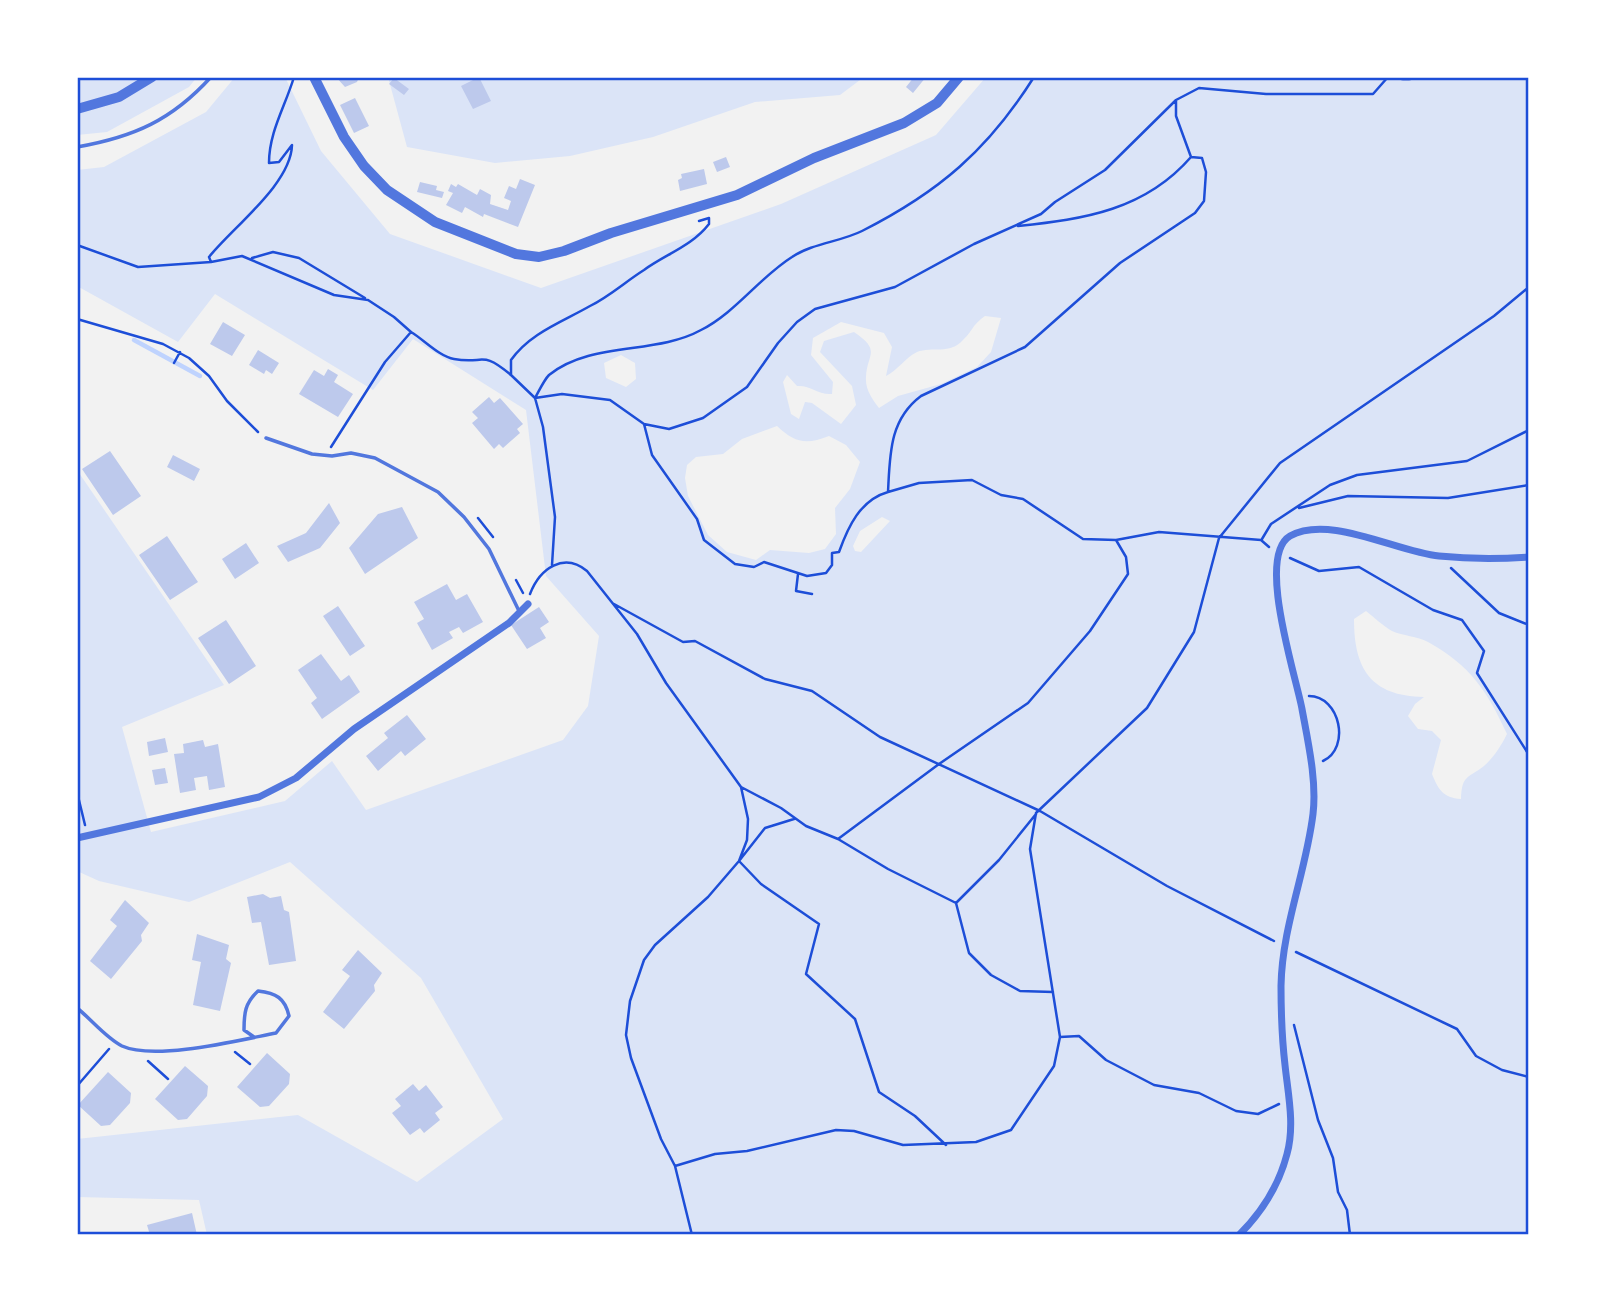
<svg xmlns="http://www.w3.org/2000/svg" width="1606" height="1312" font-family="'Alegreya Sans',sans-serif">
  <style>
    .green { fill: #dbe4f7; fill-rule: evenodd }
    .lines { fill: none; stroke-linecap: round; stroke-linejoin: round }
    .stream { stroke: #bfd3fe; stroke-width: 4.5 }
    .building { fill: #bdc9ec }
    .path { stroke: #1d4ed8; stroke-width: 2.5 }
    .service { stroke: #5277de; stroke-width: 3.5 }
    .minor { stroke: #5277de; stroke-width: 7 }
    .tertiary { stroke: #5277de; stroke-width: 10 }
    .neatline { fill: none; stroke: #1d4ed8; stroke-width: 2.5 }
  </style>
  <rect width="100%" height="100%" fill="#f2f2f2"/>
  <!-- green -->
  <path class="green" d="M 77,77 L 197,77 L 189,87 L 107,132 L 77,135 Z
    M 235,77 L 285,77 L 321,151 L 390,234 L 541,288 L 781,204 L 936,135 L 986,77 L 1529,77 L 1529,1235 L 207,1235 L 199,1200 L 77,1197 L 77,1139 L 298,1115 L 417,1182 L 503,1119 L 421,978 L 290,862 L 189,902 L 99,881 L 77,871 L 77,470 L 224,685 L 122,727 L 151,832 L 285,801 L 332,761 L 366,810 L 563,740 L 588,706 L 599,636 L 546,576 L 526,410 L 413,339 L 373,390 L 215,294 L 178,342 L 77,286 L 77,170 L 104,167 L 206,112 ZM 985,316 L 1001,318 L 991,352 L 977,367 L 941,384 L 898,396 L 879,408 C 872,399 865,389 866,377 C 867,354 882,351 854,332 L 824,341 L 820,352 L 852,386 L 856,405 L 841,424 L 812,403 L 805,402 L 799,419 L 791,414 L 783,382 L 787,375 L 797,386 C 811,385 817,395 832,394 L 833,382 L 811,355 L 813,338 L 841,322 L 884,333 L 892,347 L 886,376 C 898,370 906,357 917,352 C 932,346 950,355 963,340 C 973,331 971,326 985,316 ZM 621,355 L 635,363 L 636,379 L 626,387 L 606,378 L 604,363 ZM 777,426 C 795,443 806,445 829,436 L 846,445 L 860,462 L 850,489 L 835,508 L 836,534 L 825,549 L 809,553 L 770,550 L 756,560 L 727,552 L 708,535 L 688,496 L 685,478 L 687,465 L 696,457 L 723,454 L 742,439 ZM 882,517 L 890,521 L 861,552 L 855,551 L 853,546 L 860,531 ZM 1366,611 C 1374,617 1383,626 1392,631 C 1403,636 1417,636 1428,642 C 1471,666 1487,691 1507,734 C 1501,746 1494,757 1484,766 C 1467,779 1462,775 1461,799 C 1443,798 1438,789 1432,774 L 1441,740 L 1432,731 L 1418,729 L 1408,716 L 1415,704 L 1424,697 C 1370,696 1354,668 1354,619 Z
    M 388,77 L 864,77 L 840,95 L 755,102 L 653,137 L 570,156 L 495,163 L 407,147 Z"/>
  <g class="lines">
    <!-- stream -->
    <path class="stream" d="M 134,340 L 200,376"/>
  </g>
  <!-- building -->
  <path class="building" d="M 336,77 L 359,77 L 357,82 L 345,87 Z
    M 479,77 L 491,101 L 473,109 L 461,86 Z
    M 914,77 L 926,77 L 913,93 L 906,87 Z
    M 394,78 L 409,89 L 404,95 L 389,84 Z
    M 355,98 L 369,126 L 354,133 L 340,105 Z
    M 726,157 L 730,167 L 717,172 L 713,162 Z
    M 704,169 L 707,184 L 680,191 L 678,180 L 682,178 L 681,174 Z
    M 520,179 L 535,185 L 518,227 L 484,214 L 483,217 L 465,207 L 462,213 L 446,205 L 453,193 L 448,191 L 451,184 L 456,187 L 458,184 L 477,195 L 480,189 L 491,195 L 490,204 L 508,210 L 511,201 L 504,198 L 509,186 L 516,189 Z
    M 420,182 L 437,186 L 436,190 L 444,192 L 442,198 L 417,192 Z
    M 223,322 L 245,335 L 232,356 L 210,344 Z
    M 258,350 L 279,363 L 272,374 L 266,370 L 264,374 L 249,365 Z
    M 328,369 L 338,375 L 334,382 L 353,394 L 338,417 L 299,394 L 314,370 L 324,376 Z
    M 489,397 L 494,403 L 500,398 L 523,424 L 517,429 L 520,433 L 503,448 L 499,444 L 494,449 L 472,423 L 478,418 L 472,412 Z
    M 110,451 L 141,496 L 113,515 L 82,469 Z
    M 173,455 L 200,469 L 194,481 L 167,467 Z
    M 329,503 L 340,523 L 320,548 L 288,562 L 277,546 L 306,533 Z
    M 402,507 L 418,538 L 365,574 L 349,548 L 378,514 Z
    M 167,536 L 198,582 L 170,600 L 139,555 Z
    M 246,543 L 259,563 L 235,579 L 222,559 Z
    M 447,584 L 456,600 L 467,594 L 483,622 L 463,633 L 459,627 L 449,632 L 453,638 L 432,650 L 417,623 L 424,619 L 414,602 Z
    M 338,606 L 365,646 L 350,656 L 323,616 Z
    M 539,607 L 549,622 L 540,628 L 546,638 L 527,649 L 511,625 Z
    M 226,620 L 256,666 L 229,684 L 198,638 Z
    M 321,654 L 341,681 L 349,675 L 360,692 L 322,719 L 311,703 L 317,698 L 298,670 Z
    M 407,715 L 426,739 L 405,756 L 401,751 L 378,771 L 366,756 L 388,738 L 384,733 Z
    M 165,738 L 168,752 L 149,756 L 147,742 Z
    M 203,740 L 205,747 L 218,744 L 225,787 L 209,790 L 207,776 L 194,778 L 196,790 L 180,793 L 174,754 L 184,753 L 183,744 Z
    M 165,768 L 168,783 L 155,785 L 152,770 Z
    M 263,894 L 270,898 L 281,896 L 284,910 L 289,912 L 296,961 L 269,965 L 261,922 L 252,923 L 247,897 Z
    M 125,900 L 149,923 L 141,935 L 142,941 L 111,979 L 90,961 L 117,926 L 110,920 Z
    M 197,934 L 229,945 L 226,959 L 231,963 L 220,1011 L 193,1005 L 201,962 L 192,960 Z
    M 358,950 L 382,973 L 374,985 L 375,991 L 344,1029 L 323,1012 L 350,976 L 342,970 Z
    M 267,1053 L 290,1074 L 289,1084 L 269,1106 L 260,1107 L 237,1087 Z
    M 185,1066 L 208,1086 L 207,1096 L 187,1119 L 178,1120 L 155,1099 Z
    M 108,1072 L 131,1093 L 130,1103 L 110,1125 L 101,1126 L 78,1105 Z
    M 413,1084 L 419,1091 L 426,1085 L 443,1107 L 435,1113 L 440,1120 L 424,1133 L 420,1128 L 410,1135 L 392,1113 L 401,1106 L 395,1099 Z
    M 192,1213 L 197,1235 L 150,1235 L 147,1225 Z"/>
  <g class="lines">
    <!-- path -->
    <path class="path" d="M 294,77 C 285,107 269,132 269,163 L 279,162 L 292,145 C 291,184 233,227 209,257 L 211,262 L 242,256 L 334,295 L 368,300 L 394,317 L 411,332 L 385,362 L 331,447
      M 1176,100 L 1176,116 L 1191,157 L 1202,158 L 1206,172 L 1204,201 L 1195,213 L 1120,263 L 1025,347 L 921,396 C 889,420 890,455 888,492 L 919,483 L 972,480 L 1001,495 L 1023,499 L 1083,539 L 1116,540 L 1159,532 L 1261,540 L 1269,547
      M 1018,226 C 1085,219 1145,210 1191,157
      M 77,245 L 138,267 L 211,262
      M 252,258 L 273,252 L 299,258 L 365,298
      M 77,319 L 163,344 L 189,358 L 209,376 L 227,401 L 258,432
      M 411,332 C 423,339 440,357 454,359 C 485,365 480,349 511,375
      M 174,363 L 180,352
      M 535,398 L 562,394 L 610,400 L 644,424 L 669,429 L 703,418 L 747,387 L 778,343 L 797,322 L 815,309 L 895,287 L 974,244 L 1041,214 L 1055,202 L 1105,170 L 1176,100 L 1199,88 L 1266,94 L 1373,94 L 1388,77
      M 535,398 C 539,391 544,380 549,375 C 591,341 656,355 701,330 C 735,313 760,277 792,257 C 813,243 840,242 862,231 C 939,192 988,150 1034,77
      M 644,424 L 652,455 L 697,519 L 704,540 L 735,564 L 754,567 L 764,562 L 807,576 L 826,573 L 832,565 L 832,553 L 839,552 C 848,527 860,500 888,492
      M 1299,508 L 1348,496 L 1448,498 L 1529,485
      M 478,518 L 493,537
      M 1262,539 L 1271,524 L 1330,485 L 1357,475 L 1467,461 L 1529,430
      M 1290,558 L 1319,571 L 1359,567 L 1433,610 L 1462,620 L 1484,651 L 1477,673 L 1529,755
      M 552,565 L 555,517 L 543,427 L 535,398 L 511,375 L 511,360 C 530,333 562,322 590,306 C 610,296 625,282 644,270 C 666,254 692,246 709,224 L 709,218 L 699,221
      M 1451,568 L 1499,613 L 1529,625
      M 798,574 L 796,591 L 812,594
      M 516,580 L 523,593
      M 530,594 C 540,568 564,552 587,571 L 637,634 L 666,683 L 741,787 L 748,819 L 747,840 L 739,861 L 708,897 L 655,945 L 644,960 L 630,1001 L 626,1035 L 631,1058 L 661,1139 L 675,1166 L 692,1235
      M 614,604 L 683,642 L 695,641 L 765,679 L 812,691 L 880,737 L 1040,811 L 1167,886 L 1274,941
      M 1309,696 C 1340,696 1351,748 1323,761
      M 741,787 L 781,808 L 806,826 L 838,839 L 888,869 L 956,903 L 969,953 L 991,975 L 1020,991 L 1053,992
      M 77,792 L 85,825
      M 794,819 L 765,828 L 739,861 L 761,884 L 819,924 L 806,974 L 855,1019 L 879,1092 L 915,1116 L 946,1145
      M 838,839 L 939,764 L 1028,703 L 1090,631 L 1128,574 L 1126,557 L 1116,540
      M 956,903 L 999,860 L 1036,814
      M 1296,952 L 1457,1029 L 1476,1056 L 1502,1070 L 1529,1077
      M 1294,1025 L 1318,1120 L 1333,1158 L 1338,1192 L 1347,1210 L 1350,1235
      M 1060,1037 L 1079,1036 L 1106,1060 L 1154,1085 L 1199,1093 L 1236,1111 L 1258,1114 L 1279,1104
      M 235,1052 L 250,1064
      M 148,1061 L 168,1079
      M 77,1086 L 109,1049
      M 675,1166 L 715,1154 L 747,1151 L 836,1130 L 854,1131 L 903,1145 L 976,1142 L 1011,1130 L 1054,1066 L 1060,1037 L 1030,849 L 1036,813 L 1147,708 L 1194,632 L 1219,538 L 1280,463 L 1494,316 L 1529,287"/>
    <!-- service -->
    <path class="service" d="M 77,147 C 134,137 172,120 211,77
      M 266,438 L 312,454 L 332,456 L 351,453 L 375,458 L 438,492 L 464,517 L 489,549 L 519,611
      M 77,1008 C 91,1019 106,1038 122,1046 C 155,1061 240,1040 276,1033 L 289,1016 C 285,998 276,993 258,991 C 245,1003 244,1013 244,1030 L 254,1037"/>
    <!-- minor -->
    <path class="minor" d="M 1403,77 L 1409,77
      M 77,838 L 259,797 L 296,778 L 354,729 L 509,623 L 528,604
      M 1239,1235 C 1261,1213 1279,1185 1287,1154 C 1295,1125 1288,1094 1285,1065 C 1282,1039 1281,1012 1281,986 C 1282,927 1306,872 1313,814 C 1317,781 1308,742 1302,709 C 1296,676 1256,556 1290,536 C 1329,514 1397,552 1439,556 C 1469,559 1499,559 1529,557"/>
    <!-- tertiary -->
    <path class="tertiary" d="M 314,77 L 344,137 L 364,166 L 387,190 L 435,222 L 516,254 L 539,257 L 564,251 L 611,233 L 737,195 L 814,158 L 904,123 L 937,103 L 959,77
      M 77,109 L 119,97 L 152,77"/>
  </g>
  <!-- border -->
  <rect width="1606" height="1312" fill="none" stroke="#ffffff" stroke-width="158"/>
  <rect x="79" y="79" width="1448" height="1154" class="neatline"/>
</svg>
